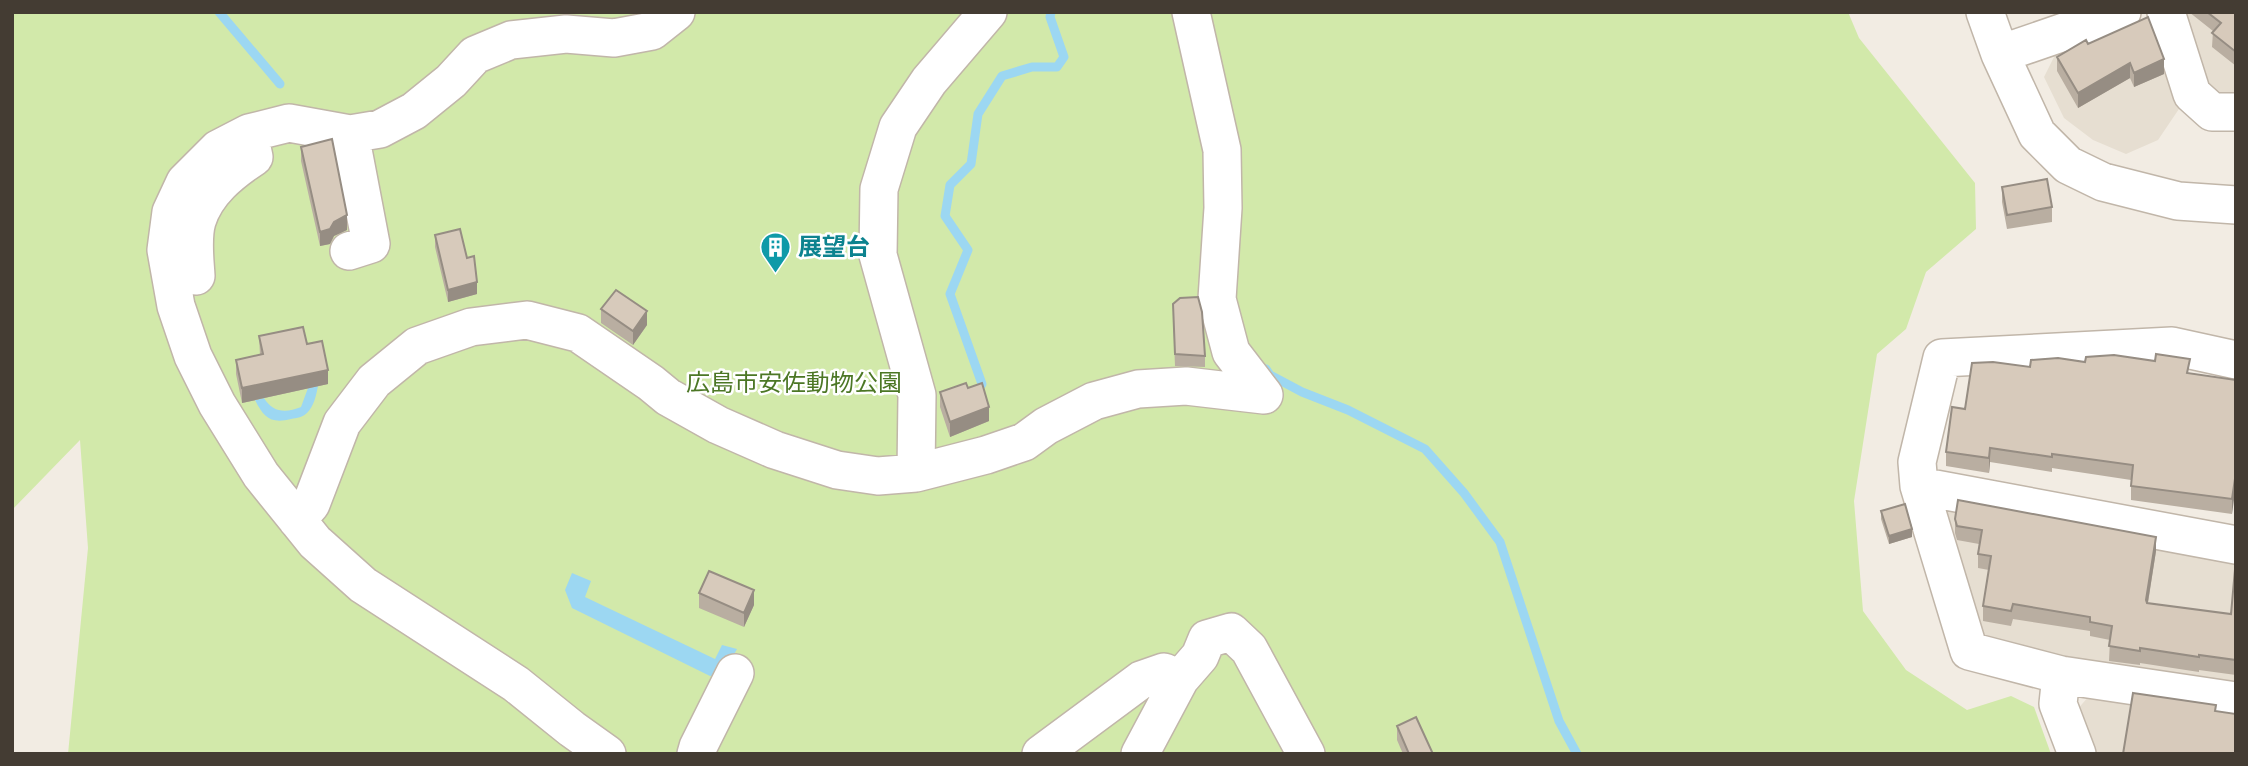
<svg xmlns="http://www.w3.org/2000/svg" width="2248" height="766" font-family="Arial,'Noto Sans JP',sans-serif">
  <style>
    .residential { fill: #e6ded1 }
    .green { fill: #d2e9aa }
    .water { fill: #9cd7f2 }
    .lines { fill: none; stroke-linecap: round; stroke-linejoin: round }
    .stream { stroke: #9cd7f2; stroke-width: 9 }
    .minor-casing { stroke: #c1b6a9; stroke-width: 40 }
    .minor { stroke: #fff; stroke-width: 37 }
    .wall { fill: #b9aea1 }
    .shaded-wall { fill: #968d83 }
    .building { fill: #d7cabb; stroke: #968d83; stroke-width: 2 }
    .labels { text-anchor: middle; stroke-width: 5; stroke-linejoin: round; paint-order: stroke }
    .culture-label { font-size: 24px; font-weight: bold; fill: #0d838f; stroke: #fff; text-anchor: start }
    .park-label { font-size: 24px; fill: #4c7725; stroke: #fff }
  </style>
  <rect width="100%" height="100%" fill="#f2ece3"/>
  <!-- residential -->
  <path class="residential" d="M 2177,12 L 2236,12 L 2236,98 L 2213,95 L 2202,83 Z
    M 2158,34 L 2183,103 L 2158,140 L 2126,154 L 2093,140 L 2064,118 L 2044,77 L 2060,45 Z
    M 1951,503 L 2236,557 L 2236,690 L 1996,645 L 1975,630 L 1937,517 Z
    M 2090,695 L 2236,718 L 2236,754 L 2090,754 L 2075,712 Z"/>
  <!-- green -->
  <path class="green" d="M 12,12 L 1848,12 L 1859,38 L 1975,183 L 1976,229 L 1926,272 L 1906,329 L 1877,354 L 1854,501 L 1863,611 L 1906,670 L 1967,710 L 2011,696 L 2034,707 L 2051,754 L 68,754 L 88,548 L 80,440 L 12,510 Z"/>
  <!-- water -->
  <path class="water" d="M 318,386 C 316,396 314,406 307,413 C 303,417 297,418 291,419 C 271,424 264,418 255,400 L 264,398 C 273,413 286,413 301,407 L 308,388 Z
    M 572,573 L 591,581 L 585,597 L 715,659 L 722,645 L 737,649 L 723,674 L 710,676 L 572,608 L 565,590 Z"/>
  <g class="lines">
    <!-- stream -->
    <path class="stream" d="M 219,12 L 280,84
      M 1266,369 L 1270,375 L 1302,392 L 1348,410 L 1425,449 L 1464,493 L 1500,542 L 1559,721 L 1577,754
      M 982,384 L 950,294 L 968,250 L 945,216 L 950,185 L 971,164 L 978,114 L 1002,76 L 1032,67 L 1057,67 L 1064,57 L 1050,17 L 1051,12"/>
    <defs>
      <path id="minor" d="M 1191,12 L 1222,150 L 1223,208 L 1217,299 L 1231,352 L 1264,395
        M 1985,12 L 2000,54 L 2037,134 L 2068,165 L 2103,182 L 2178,201 L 2236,205
        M 2166,12 L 2192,94 L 2212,112 L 2236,112
        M 2000,54 L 2122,12
        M 349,251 L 371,244 L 350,134
        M 196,276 C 195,259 192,238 197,221 C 206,192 230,173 254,157 L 249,133
        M 2236,360 L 2172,346 L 1942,358 L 1917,462 L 1919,486 L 1969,651 L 2061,675 L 2236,701
        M 916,473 L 917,395 L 878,255 L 879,189 L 898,127 L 929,81 L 988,12
        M 1919,486 L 2236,545
        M 297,520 L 311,504 L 342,423 L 374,381 L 417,346 L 471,327 L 527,320 L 578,333 L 651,383 L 668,397 L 718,425 L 775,450 L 837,470 L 878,476 L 916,473 L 986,455 L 1024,442 L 1046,426 L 1094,401 L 1138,389 L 1186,386 L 1264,395
        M 2061,675 L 2058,704 L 2077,754
        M 607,754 L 572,729 L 516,684 L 363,585 L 315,542 L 261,475 L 217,404 L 193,356 L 176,306 L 166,250 L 171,212 L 185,182 L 218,149 L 249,133 L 289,123 L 350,134 L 380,129 L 414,111 L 451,81 L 475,55 L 511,40 L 566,34 L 614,38 L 652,31 L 676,12
        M 696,754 L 698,747 L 735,673
        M 1041,754 L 1141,680 L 1164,672 L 1180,679
        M 1140,754 L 1180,679 L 1200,656 L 1207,639 L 1231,632 L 1249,649 L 1306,754"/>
    </defs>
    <!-- minor casing -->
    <use href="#minor" class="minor-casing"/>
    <!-- minor -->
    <use href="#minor" class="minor"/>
  </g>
  <!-- wall -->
  <path class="wall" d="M 2189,12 L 2236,12 L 2236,66 L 2212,47 L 2213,31 Z
    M 2088,44 L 2164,74 L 2134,87 L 2130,78 L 2078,108 L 2057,71 L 2057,57 Z
    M 301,147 L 347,230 L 334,236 L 330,244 L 320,246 L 301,161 Z
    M 2002,187 L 2052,207 L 2052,222 L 2007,229 L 2002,202 Z
    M 435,235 L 467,258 L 477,294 L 448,302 L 435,247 Z
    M 601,309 L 647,325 L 633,345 L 601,323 Z
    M 1173,315 L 1205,356 L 1205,367 L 1175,366 Z
    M 259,336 L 307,344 L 328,384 L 242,403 L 236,374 L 236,360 L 260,355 Z
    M 2085,362 L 2190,373 L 2236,380 L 2232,514 L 2131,500 L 2131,480 L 2052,468 L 2052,472 L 1990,462 L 1989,473 L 1946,466 L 1946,452 L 1965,409 L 2030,367 Z
    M 968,388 L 989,421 L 950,437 L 940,407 L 940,392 Z
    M 1881,511 L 1912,537 L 1889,544 L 1881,519 Z
    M 1955,519 L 2156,551 L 2148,603 L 2231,614 L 2236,558 L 2236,675 L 2199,670 L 2199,672 L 2140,663 L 2140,665 L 2109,661 L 2110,640 L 2090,636 L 2090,631 L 2013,619 L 2011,626 L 1983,621 L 1983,606 L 1989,570 L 1978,568 L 1978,554 L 1979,544 L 1957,540 L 1955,533 Z
    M 699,593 L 754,605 L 744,627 L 699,608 Z
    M 1397,726 L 1433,754 L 1403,754 L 1397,740 Z"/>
  <!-- shaded-wall -->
  <path class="shaded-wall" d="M 2164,59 L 2164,74 L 2134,87 L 2134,73 Z
    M 2130,63 L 2130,78 L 2078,108 L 2078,93 Z
    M 347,215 L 347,230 L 334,236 L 330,244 L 320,246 L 320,232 L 334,222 Z
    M 477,282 L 477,294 L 448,302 L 448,290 Z
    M 647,311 L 647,325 L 633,345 L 633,331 Z
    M 328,370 L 328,384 L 242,403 L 242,388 Z
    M 989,407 L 989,421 L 950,437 L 950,422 Z
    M 1990,448 L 1990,462 L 1989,473 L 1989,458 Z
    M 2236,472 L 2236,486 L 2232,514 L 2232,499 Z
    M 1912,529 L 1912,537 L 1889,544 L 1889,536 Z
    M 2156,537 L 2156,551 L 2146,614 L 2146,600 Z
    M 754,590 L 754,605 L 744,627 L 744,613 Z"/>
  <!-- building -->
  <path class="building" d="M 2207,12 L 2236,12 L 2236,52 L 2212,33 L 2221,23 Z
    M 2148,17 L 2164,59 L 2134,73 L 2130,63 L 2078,93 L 2057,57 L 2086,40 L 2088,44 Z
    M 332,139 L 347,215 L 334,222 L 330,229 L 320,232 L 301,147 Z
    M 2047,179 L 2052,207 L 2007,215 L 2002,187 Z
    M 460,229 L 467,258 L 474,256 L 477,282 L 448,290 L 435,235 Z
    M 616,290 L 647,311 L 633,331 L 601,309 Z
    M 1198,297 L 1202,312 L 1205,356 L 1175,354 L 1173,304 L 1180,298 Z
    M 303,327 L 307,344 L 322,341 L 328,370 L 242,388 L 236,360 L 263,354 L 259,336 Z
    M 2156,354 L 2190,359 L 2187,373 L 2236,380 L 2236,472 L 2232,499 L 2131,486 L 2133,465 L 2052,454 L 2052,457 L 1990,448 L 1989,458 L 1946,452 L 1952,407 L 1965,409 L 1972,363 L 1993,362 L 2030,367 L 2031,360 L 2058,358 L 2085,362 L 2086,357 L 2114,355 L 2155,361 Z
    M 966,383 L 968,388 L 982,383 L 989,407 L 950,422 L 940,392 Z
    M 1958,500 L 2156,537 L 2146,600 L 2147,603 L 2231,614 L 2236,558 L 2236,660 L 2199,655 L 2199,657 L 2140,648 L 2140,651 L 2109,646 L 2112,626 L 2090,622 L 2090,617 L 2013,604 L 2011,611 L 1983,606 L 1991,556 L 1978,554 L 1982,530 L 1957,526 L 1955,519 Z
    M 1905,504 L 1912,529 L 1889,536 L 1881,511 Z
    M 709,571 L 754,590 L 744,613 L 699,593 Z
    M 2133,693 L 2216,705 L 2215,711 L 2236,714 L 2236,754 L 2123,754 Z
    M 1416,717 L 1433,754 L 1409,754 L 1397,726 Z"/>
  <!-- icons -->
  <defs>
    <symbol id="building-pin" viewBox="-11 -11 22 30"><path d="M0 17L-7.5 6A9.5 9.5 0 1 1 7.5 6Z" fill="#0f9aa8" stroke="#fff"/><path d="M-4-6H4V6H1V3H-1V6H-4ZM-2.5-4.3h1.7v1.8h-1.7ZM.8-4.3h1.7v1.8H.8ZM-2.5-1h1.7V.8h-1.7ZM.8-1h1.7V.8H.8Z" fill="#fff"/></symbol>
  </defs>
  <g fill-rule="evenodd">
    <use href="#building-pin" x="758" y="230" width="35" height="47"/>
  </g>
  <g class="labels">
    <!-- culture labels -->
    <g class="culture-label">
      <text x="798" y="255">展望台</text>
    </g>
    <!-- park labels -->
    <g class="park-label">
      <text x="794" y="391">広島市安佐動物公園</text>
    </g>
  </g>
  <!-- border -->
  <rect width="2248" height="766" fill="none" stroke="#443c33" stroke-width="28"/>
</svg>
